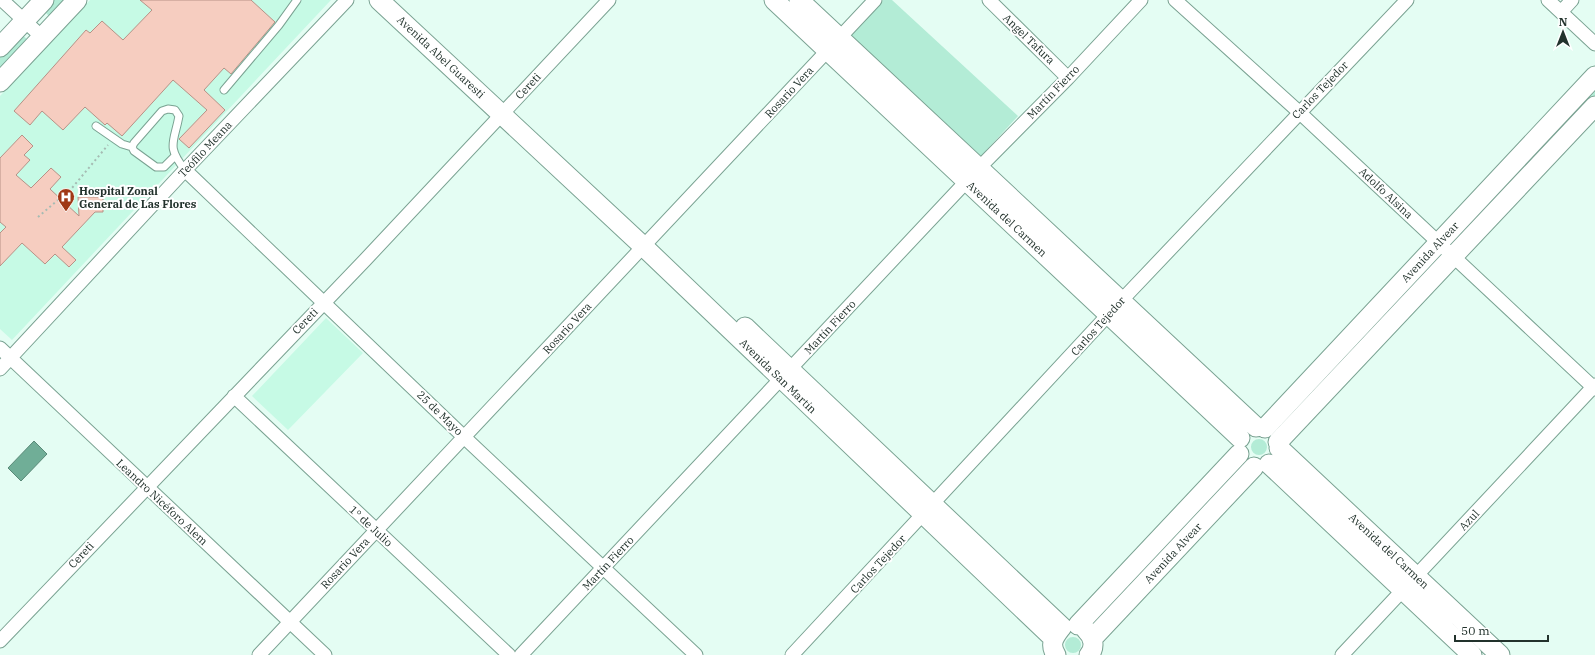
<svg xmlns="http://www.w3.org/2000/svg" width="1595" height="655" font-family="'IBM Plex Serif',serif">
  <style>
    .built { fill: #c6fae5 }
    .green { fill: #b3ecd6 }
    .water { fill: #70ae97; stroke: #598977 }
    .building { fill: #f6cdc0; stroke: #b79186 }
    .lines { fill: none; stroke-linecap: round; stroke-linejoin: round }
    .lane-casing { stroke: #7aa292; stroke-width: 9 }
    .street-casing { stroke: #7aa292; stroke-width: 15 }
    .secondary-casing { stroke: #7aa292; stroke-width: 21 }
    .path { stroke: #a5bbb3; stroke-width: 2; stroke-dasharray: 2 3; stroke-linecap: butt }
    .lane { stroke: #fff; stroke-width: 7 }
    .street { stroke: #fff; stroke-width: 13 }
    .secondary { stroke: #fff; stroke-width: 19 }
    .labels { text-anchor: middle; stroke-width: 4; stroke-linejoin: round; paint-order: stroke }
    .street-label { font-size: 11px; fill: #22322c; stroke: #fff }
    .poi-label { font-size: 11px; font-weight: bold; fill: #22322c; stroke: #fff; text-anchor: start }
  </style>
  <rect width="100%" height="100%" fill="#e4fdf3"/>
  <!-- built -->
  <path class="built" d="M 90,0 L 331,0 L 12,340 L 0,329 L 0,96 Z
    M 326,318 L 363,353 L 288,430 L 252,396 Z"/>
  <!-- green -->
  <path class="green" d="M 49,0 L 65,0 L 50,17 L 41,8 Z
    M 883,0 L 892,0 L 1018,116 L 981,156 L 850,35 Z
    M 19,32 L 28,40 L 0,69 L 0,52 Z
    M 1595,89 L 1595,95 L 1458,239 L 1456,236 Z
    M1251 447a8 8 0 1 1 16 0a8 8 0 1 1-16 0Z
    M 1240,465 L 1242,468 L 1092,626 L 1089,624 Z
    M1065 645a8 8 0 1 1 16 0a8 8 0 1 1-16 0Z"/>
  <!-- water -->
  <path class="water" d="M 34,441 L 47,454 L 21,481 L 8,468 Z"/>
  <!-- building -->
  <path class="building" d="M 140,0 L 251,0 L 275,22 L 231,74 L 224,68 L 204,90 L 225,110 L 189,148 L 179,139 L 207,110 L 173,80 L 122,136 L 107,123 L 105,125 L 85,107 L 63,130 L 42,111 L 30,125 L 14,111 L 86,30 L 90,33 L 102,21 L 123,40 L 152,10 Z
    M 22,135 L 33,146 L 24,155 L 30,160 L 16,175 L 31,188 L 51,168 L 61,177 L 50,189 L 79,216 L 78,197 L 103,197 L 103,212 L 95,212 L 62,247 L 76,260 L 69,267 L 55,254 L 45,264 L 22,243 L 0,266 L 0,233 L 6,227 L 0,222 L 0,158 Z"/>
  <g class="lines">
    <defs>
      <path id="lane" d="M 224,90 L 279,25 L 297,0
        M 96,126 L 122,144 L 132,147
        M 175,156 L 164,167 L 156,167 L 134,151 L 132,147 L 134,143 L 162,111 L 168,109 L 175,110 L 179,116 C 174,143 166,146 185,170"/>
      <path id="street" d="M 2,0 L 42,37
        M 989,0 L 1068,78
        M 1175,0 L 1299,112 L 1595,389
        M 1548,0 L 1595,44
        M 1561,12 L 1572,0
        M 185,170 L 464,437 L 696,655
        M 0,348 L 325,655
        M 0,369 L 185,170 L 347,0
        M 234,396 L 509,655
        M 0,641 L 366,259 L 609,0
        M 259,655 L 875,0
        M 521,655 L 979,168 L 1068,78 L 1141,0
        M 792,655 L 1120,302 L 1407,0
        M 1342,655 L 1595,385"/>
      <path id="secondary" d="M 379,0 L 644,247 L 1053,638
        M 774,0 L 1240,438
        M 799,0 L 1256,427
        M 0,47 L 44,0
        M 0,82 L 77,0
        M 745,327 L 1062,627
        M 1265,428 L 1595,76
        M 1278,442 L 1595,106
        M 1279,448 L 1500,655
        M 1269,464 L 1472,655
        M 1078,625 L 1239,454
        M 1086,630 C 1093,636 1096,647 1089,655
        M 1092,639 L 1254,467
        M 1056,655 C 1049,644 1054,637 1061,628"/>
    </defs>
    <!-- lane casing -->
    <use href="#lane" class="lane-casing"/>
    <!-- street casing -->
    <use href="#street" class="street-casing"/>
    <!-- secondary casing -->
    <use href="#secondary" class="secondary-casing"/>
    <!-- path -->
    <path class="path" d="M 38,217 L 72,188 L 108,145"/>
    <!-- lane -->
    <use href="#lane" class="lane"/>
    <!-- street -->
    <use href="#street" class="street"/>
    <!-- secondary -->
    <use href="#secondary" class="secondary"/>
  </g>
  <!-- icons -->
  <defs>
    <symbol id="hospital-pin" viewBox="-11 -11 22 30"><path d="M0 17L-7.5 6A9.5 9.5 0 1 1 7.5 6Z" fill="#a03916" stroke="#fff"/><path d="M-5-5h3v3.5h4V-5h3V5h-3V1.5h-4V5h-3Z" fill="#fff"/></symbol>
  </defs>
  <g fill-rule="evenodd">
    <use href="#hospital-pin" x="56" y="187" width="20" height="27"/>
  </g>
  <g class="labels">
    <!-- street labels -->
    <g class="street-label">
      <text transform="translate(1029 39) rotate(44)" y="4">Angel Tafura</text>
      <text transform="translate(441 57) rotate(43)" y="4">Avenida Abel Guaresti</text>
      <text transform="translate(528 86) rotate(-47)" y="4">Cereti</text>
      <text transform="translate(1320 90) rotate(-46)" y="4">Carlos Tejedor</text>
      <text transform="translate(789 92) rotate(-47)" y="4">Rosario Vera</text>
      <text transform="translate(1053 92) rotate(-46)" y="4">Martín Fierro</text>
      <text transform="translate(205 149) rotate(-47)" y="4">Teófilo Meana</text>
      <text transform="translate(1386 193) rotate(43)" y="4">Adolfo Alsina</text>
      <text transform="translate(1007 219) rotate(43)" y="4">Avenida del Carmen</text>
      <text transform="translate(1430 252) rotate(-47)" y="4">Avenida Alvear</text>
      <text transform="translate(305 321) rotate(-46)" y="4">Cereti</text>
      <text transform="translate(1098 326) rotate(-48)" y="4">Carlos Tejedor</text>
      <text transform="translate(830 327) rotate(-47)" y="4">Martín Fierro</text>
      <text transform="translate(567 328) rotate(-47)" y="4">Rosario Vera</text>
      <text transform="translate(778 376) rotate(44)" y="4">Avenida San Martín</text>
      <text transform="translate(440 413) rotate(44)" y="4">25 de Mayo</text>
      <text transform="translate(162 502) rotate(43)" y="4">Leandro Nicéforo Alem</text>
      <text transform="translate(1469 520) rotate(-47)" y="4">Azul</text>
      <text transform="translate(371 526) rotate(43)" y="4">1° de Julio</text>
      <text transform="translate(1389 551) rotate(43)" y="4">Avenida del Carmen</text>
      <text transform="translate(1173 553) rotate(-47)" y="4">Avenida Alvear</text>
      <text transform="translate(81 555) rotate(-47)" y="4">Cereti</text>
      <text transform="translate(345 563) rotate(-47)" y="4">Rosario Vera</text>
      <text transform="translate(608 563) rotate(-47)" y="4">Martín Fierro</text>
      <text transform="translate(878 564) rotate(-47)" y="4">Carlos Tejedor</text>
    </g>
    <!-- poi labels -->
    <g class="poi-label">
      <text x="79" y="195">Hospital Zonal<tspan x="79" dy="13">General de Las Flores</tspan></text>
    </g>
  </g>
  <!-- north arrow -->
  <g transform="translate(1563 32)" stroke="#ffffff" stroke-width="3" paint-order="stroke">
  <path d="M0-3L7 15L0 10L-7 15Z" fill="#22322c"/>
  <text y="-6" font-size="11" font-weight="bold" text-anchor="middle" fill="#22322c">N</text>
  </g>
  <!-- scale -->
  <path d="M1455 635v6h93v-6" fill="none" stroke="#22322c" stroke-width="2"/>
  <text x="1461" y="635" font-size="12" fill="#22322c" stroke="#ffffff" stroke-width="3" paint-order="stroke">50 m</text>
</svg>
